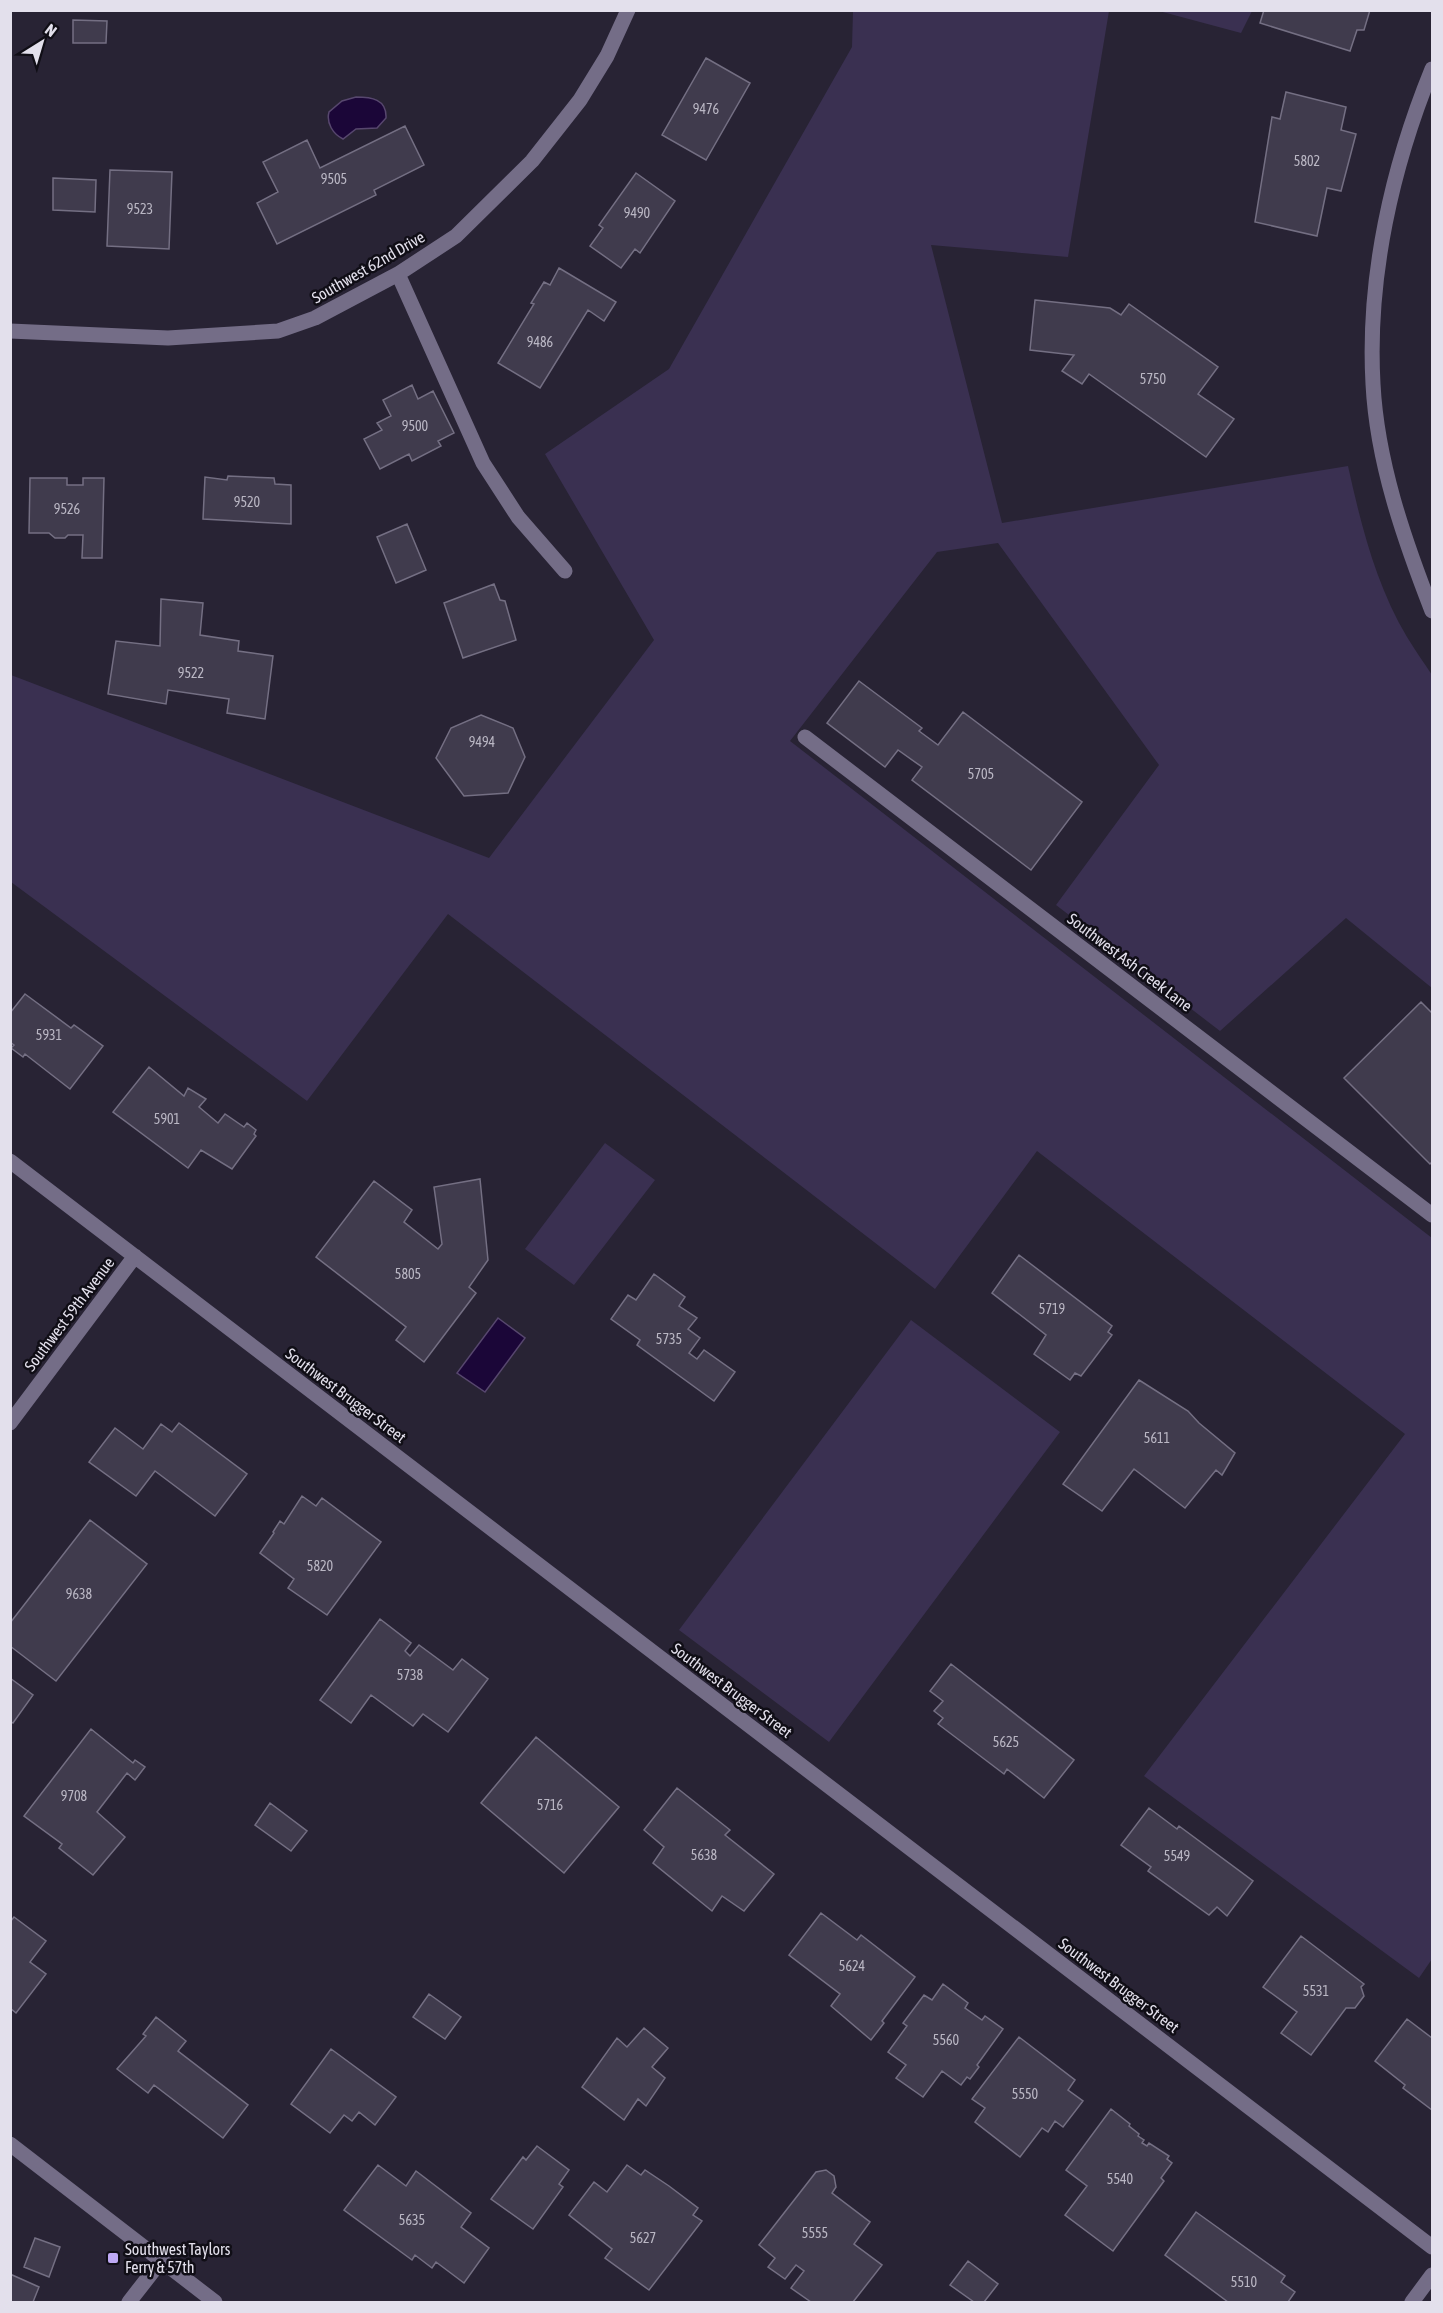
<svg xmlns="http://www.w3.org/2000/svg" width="1443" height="2313" font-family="'Asap Condensed',sans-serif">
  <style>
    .green { fill: #3a3051 }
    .water { fill: #1b0638; stroke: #57476e; stroke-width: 1.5 }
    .building { fill: #403b4d; stroke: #746f83; stroke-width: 1.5 }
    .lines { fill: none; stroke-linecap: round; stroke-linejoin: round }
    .minor { stroke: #746d87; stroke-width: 15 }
    .poi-dot { fill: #bea9f4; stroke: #100e16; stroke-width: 2 }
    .labels { text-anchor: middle; stroke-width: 5; stroke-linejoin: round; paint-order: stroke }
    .number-label { font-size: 14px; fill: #bab7c4 }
    .street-label { font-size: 16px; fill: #e3e0ec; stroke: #100e16 }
    .poi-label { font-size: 16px; fill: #e3e0ec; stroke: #100e16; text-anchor: start }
  </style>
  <rect width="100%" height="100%" fill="#282334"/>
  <!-- green -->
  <path class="green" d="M 853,11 L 1109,11 L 1068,257 L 931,245 L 1002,523 L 1348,466 C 1361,525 1376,585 1407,637 C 1415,650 1424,663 1432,675 L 1432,988 L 1346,918 L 1220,1031 L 1056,905 L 1159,765 L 998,543 L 937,552 L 790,741 L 1432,1238 L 1432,1959 L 1419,1978 L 1144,1776 L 1405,1434 L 1037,1151 L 935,1289 L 448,914 L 307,1101 L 11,882 L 11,675 L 489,858 L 654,640 L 545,454 L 669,369 L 852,47 Z
    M 1159,11 L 1252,10 L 1252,11 L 1241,33 Z
    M 605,1143 L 655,1180 L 574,1285 L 525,1249 Z
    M 911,1320 L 1060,1432 L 829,1742 L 679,1630 Z"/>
  <!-- water -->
  <path class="water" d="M 356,97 C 371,97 387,99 386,118 L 377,128 L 356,129 L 343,139 C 333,134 326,123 329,112 L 342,101 Z
    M 498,1318 L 525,1338 L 485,1392 L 457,1373 Z"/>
  <!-- building -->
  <path class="building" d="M 1264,10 L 1370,10 L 1364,30 L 1357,30 L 1350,51 L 1260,23 Z
    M 73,20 L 107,21 L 106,43 L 73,43 Z
    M 706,58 L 750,83 L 706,160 L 662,135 Z
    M 1286,92 L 1346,107 L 1341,130 L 1356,134 L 1341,191 L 1327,188 L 1317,236 L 1255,222 L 1272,117 L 1280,119 Z
    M 405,126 L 424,165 L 374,190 L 376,195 L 277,244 L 257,203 L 278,192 L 263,162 L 307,140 L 320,168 Z
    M 110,170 L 172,172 L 169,249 L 107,246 Z
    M 636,173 L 675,201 L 640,253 L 635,249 L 621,268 L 590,246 L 603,228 L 599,225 Z
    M 53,178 L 96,180 L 95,212 L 53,210 Z
    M 559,268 L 616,302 L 604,321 L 588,310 L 540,388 L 498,363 L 534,304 L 531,303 L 544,282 L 550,285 Z
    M 1035,300 L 1110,308 L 1121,315 L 1129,304 L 1218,367 L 1198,394 L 1234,419 L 1206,457 L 1089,374 L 1082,384 L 1062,371 L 1074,355 L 1030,350 Z
    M 412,385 L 418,399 L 433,391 L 454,433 L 438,441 L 441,446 L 412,461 L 409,454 L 380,469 L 364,439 L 382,430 L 377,423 L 391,416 L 383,400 Z
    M 228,476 L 274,478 L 275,484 L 291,485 L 291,524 L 203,519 L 205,477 L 227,480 Z
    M 30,478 L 67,478 L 67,485 L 83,485 L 83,478 L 104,478 L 102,558 L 82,558 L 83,535 L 68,535 L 65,538 L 55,538 L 49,533 L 29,533 Z
    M 407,524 L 426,570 L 396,583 L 377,537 Z
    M 494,584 L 500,600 L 505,601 L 516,640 L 463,658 L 444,603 Z
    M 161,599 L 203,603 L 200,635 L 239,641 L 238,651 L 273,656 L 265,719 L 227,713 L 229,699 L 168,690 L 166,704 L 108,694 L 116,641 L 160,646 Z
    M 859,681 L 922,728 L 919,731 L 938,745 L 963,712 L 1082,802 L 1031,870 L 912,780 L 922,767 L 898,750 L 885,767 L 827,723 Z
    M 481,715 L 513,728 L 525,757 L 508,793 L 464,796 L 436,758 L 451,728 Z
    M 25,994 L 71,1028 L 74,1025 L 103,1046 L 70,1089 L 25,1054 L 23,1057 L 11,1048 L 14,1045 L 10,1042 L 10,1013 Z
    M 1421,1002 L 1432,1013 L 1432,1162 L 1430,1164 L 1344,1078 Z
    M 149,1067 L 184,1096 L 188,1088 L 206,1099 L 199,1107 L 218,1123 L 225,1114 L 244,1127 L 247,1123 L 256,1130 L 254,1134 L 256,1136 L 232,1169 L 201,1150 L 188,1168 L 113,1112 Z
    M 480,1179 L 488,1260 L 469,1287 L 476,1293 L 424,1362 L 396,1340 L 406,1327 L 316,1257 L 374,1181 L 412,1210 L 404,1222 L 438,1249 L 442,1244 L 434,1187 Z
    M 1019,1255 L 1112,1326 L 1108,1332 L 1112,1335 L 1081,1376 L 1075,1373 L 1070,1380 L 1034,1354 L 1046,1335 L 992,1293 Z
    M 654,1274 L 685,1297 L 679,1306 L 697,1318 L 688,1329 L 700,1338 L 689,1353 L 697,1359 L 704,1350 L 735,1372 L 714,1401 L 637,1345 L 640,1340 L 611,1319 L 628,1295 L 636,1300 Z
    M 1139,1380 L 1188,1411 L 1199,1423 L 1235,1453 L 1222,1475 L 1216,1470 L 1185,1508 L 1134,1469 L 1102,1511 L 1063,1484 Z
    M 179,1423 L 247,1474 L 215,1516 L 155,1471 L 136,1496 L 89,1462 L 115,1428 L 143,1449 L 161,1424 L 172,1432 Z
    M 302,1496 L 316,1506 L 322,1498 L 381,1542 L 327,1615 L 288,1588 L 294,1579 L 260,1553 L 274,1533 L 273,1532 L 280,1521 L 284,1524 Z
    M 90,1520 L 147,1564 L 56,1681 L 10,1646 L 10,1623 Z
    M 380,1619 L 411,1643 L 405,1651 L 410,1656 L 419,1645 L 453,1670 L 462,1659 L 488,1679 L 448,1732 L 423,1714 L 413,1726 L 371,1695 L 351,1723 L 320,1700 Z
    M 951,1664 L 1074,1760 L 1044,1798 L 1007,1769 L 1004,1774 L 938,1724 L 943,1718 L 934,1711 L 943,1701 L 930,1691 Z
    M 10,1678 L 33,1695 L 13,1723 L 10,1721 Z
    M 91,1729 L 133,1763 L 135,1760 L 145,1767 L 135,1780 L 127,1773 L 97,1812 L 125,1837 L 93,1875 L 59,1848 L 62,1844 L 24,1816 Z
    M 536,1737 L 619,1807 L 564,1873 L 481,1803 Z
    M 677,1788 L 730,1830 L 725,1835 L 774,1874 L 744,1911 L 722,1896 L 712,1911 L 653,1863 L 664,1847 L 644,1830 Z
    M 270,1803 L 307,1831 L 291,1851 L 255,1825 Z
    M 1149,1808 L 1177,1829 L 1179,1826 L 1253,1881 L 1227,1916 L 1217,1907 L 1209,1915 L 1148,1871 L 1151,1867 L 1121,1845 Z
    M 821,1913 L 857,1940 L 861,1935 L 915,1977 L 882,2021 L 884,2023 L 871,2040 L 831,2006 L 840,1994 L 789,1955 Z
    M 14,1917 L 46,1941 L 30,1962 L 46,1974 L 16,2013 L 10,2008 L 10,1922 Z
    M 1301,1936 L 1364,1984 L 1361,1987 L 1364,1996 L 1355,2008 L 1346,2008 L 1311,2055 L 1281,2033 L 1297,2012 L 1263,1987 Z
    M 943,1984 L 968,2003 L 965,2008 L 982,2020 L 985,2016 L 1003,2029 L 977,2065 L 979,2067 L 970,2079 L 967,2077 L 961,2085 L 942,2071 L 923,2097 L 896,2078 L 906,2065 L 888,2052 L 907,2026 L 903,2023 L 924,1995 L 932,2000 Z
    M 429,1994 L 461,2017 L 445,2039 L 413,2017 Z
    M 156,2017 L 186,2041 L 178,2051 L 248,2105 L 223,2138 L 154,2085 L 148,2093 L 117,2069 L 146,2036 L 143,2034 Z
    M 1407,2019 L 1432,2038 L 1432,2110 L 1403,2088 L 1405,2085 L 1375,2061 Z
    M 644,2028 L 668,2048 L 652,2067 L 665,2078 L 646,2106 L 638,2099 L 624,2120 L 582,2087 L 617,2038 L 627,2047 Z
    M 1019,2037 L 1075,2080 L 1068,2090 L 1083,2101 L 1063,2127 L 1055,2121 L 1048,2132 L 1042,2128 L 1020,2157 L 975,2122 L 985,2108 L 972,2099 Z
    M 331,2049 L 396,2097 L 375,2125 L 359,2112 L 352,2121 L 344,2115 L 330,2133 L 291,2104 Z
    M 1111,2109 L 1130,2124 L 1129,2126 L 1139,2134 L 1138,2136 L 1144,2140 L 1142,2143 L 1147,2146 L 1149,2143 L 1169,2156 L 1167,2159 L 1172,2163 L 1161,2178 L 1164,2181 L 1113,2251 L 1065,2215 L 1087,2186 L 1066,2170 Z
    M 537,2146 L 569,2170 L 559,2184 L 563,2187 L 533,2229 L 491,2199 L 523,2157 L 526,2160 Z
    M 378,2165 L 406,2186 L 416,2171 L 471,2213 L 461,2227 L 489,2248 L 464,2283 L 436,2262 L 432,2268 L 415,2255 L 412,2260 L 344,2210 Z
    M 627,2165 L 641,2175 L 645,2170 L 669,2186 L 698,2208 L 693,2215 L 702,2221 L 649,2290 L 605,2258 L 612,2249 L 569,2215 L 594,2182 L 607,2192 Z
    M 826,2170 L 834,2176 L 836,2187 L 832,2193 L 870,2222 L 854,2244 L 882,2265 L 853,2302 L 811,2302 L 791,2288 L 804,2271 L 796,2265 L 785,2279 L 768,2267 L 775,2258 L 759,2245 L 816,2172 Z
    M 1196,2212 L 1285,2276 L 1281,2282 L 1295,2292 L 1288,2302 L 1228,2302 L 1165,2255 Z
    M 35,2238 L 60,2247 L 49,2277 L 24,2267 Z
    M 968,2261 L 998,2284 L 984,2302 L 974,2302 L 950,2285 Z
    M 10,2274 L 39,2287 L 33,2302 L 10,2302 Z"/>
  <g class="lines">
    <!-- minor -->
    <path class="minor" d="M 1432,69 C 1392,167 1367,277 1373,384 C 1377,462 1404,539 1432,611
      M 398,274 L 483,463 L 518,517 L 565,571
      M 10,331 L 168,338 L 278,331 L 315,318 L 398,274 L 456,236 L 532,161 L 580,100 L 607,56 L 628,10
      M 805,737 L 1432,1215
      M 10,1161 L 1432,2247
      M 10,1423 L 135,1256
      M 10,2144 L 215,2302
      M 129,2302 L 161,2261
      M 1412,2302 L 1432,2275"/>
  </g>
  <!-- markers -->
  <rect class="poi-dot" x="107" y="2252" width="12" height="12" rx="3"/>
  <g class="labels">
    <!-- number labels -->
    <g class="number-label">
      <text x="706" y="114">9476</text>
      <text x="1307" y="166">5802</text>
      <text x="334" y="184">9505</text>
      <text x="140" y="214">9523</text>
      <text x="637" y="218">9490</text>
      <text x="540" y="347">9486</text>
      <text x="1153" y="384">5750</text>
      <text x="415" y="431">9500</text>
      <text x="247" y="507">9520</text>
      <text x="67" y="514">9526</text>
      <text x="191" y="678">9522</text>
      <text x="482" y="747">9494</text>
      <text x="981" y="779">5705</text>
      <text x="49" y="1040">5931</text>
      <text x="167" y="1124">5901</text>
      <text x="408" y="1279">5805</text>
      <text x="1052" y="1314">5719</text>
      <text x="669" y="1344">5735</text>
      <text x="1157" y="1443">5611</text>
      <text x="320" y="1571">5820</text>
      <text x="79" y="1599">9638</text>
      <text x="410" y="1680">5738</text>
      <text x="1006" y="1747">5625</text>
      <text x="74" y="1801">9708</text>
      <text x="550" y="1810">5716</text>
      <text x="704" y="1860">5638</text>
      <text x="1177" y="1861">5549</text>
      <text x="852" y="1971">5624</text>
      <text x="1316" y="1996">5531</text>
      <text x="946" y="2045">5560</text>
      <text x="1025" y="2099">5550</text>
      <text x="1120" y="2184">5540</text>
      <text x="412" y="2225">5635</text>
      <text x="815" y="2238">5555</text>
      <text x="643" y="2243">5627</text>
      <text x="1244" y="2287">5510</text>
    </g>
    <!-- street labels -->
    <g class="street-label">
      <text transform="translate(368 267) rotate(-30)" y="6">Southwest 62nd Drive</text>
      <text transform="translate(1130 962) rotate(37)" y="6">Southwest Ash Creek Lane</text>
      <text transform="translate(69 1314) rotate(-53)" y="6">Southwest 59th Avenue</text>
      <text transform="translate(346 1395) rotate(37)" y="6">Southwest Brugger Street</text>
      <text transform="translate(732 1690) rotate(37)" y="6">Southwest Brugger Street</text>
      <text transform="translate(1119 1985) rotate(37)" y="6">Southwest Brugger Street</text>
    </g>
    <!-- poi labels -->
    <g class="poi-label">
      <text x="125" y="2255">Southwest Taylors<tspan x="125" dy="18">Ferry &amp; 57th</tspan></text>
    </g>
  </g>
  <!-- border -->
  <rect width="1443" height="2313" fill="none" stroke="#e3e0ec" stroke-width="24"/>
  <!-- north arrow -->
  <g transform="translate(42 42) rotate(37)" stroke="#100e16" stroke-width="4.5" paint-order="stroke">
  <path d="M0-4.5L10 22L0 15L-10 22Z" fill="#e3e0ec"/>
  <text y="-9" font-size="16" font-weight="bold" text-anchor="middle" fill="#e3e0ec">N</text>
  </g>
</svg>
